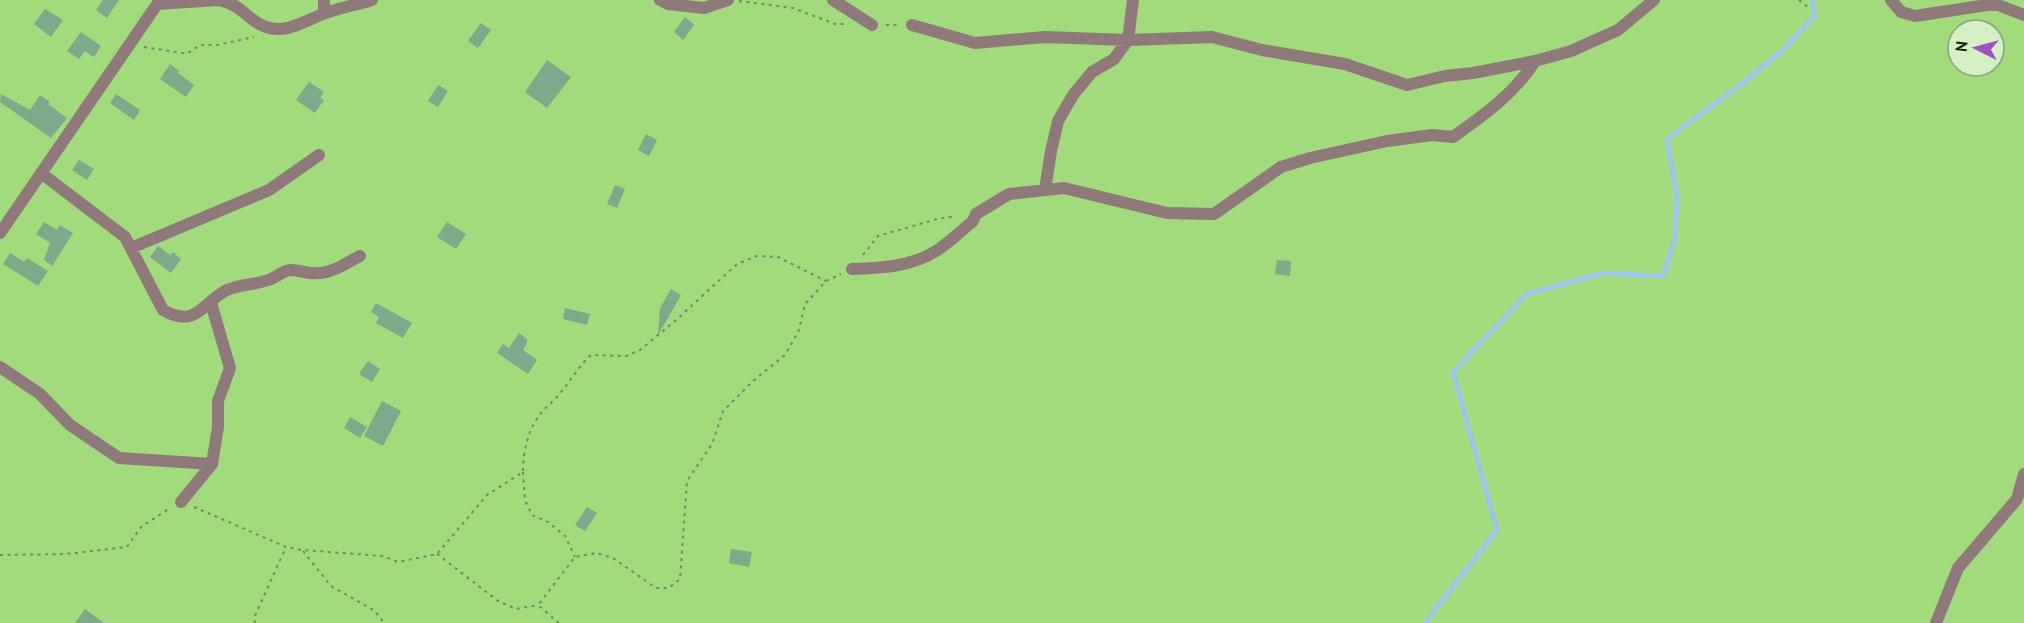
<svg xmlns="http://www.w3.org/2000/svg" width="2024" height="623" font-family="'PT Sans',sans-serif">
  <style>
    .green { fill: #a1db7b; fill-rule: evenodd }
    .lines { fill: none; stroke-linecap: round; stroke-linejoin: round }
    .stream { stroke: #98c4fa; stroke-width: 4.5 }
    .building { fill: #7ea98b }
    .path { stroke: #76886b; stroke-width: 2; stroke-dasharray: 3 4.5; stroke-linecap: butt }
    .street { stroke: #90797a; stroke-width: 12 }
  </style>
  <rect width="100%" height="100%" fill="#c7e2b8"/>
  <!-- green -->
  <path class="green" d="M 0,0 L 2024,0 L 2024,623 L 0,623 ZM 1958,30 L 1994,30 L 1994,66 L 1958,66 Z"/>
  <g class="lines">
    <!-- stream -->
    <path class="stream" d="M 1425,623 L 1497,530 L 1453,372 L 1527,294 L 1603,273 L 1663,276 L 1675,238 L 1677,196 L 1667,139 L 1743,83 L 1783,50 L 1815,15 L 1812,0"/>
  </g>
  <!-- building -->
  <path class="building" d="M 103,0 L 119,0 L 107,18 L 96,10 Z
    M 45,9 L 63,20 L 51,37 L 34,24 Z
    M 685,17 L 694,25 L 683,40 L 674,32 Z
    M 481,23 L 491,30 L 478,48 L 468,41 Z
    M 81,32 L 101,46 L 94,57 L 85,51 L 79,59 L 67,51 Z
    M 547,60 L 571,77 L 547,108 L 525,92 Z
    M 170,64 L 179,71 L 178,73 L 194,85 L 186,97 L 160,79 Z
    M 309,82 L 324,92 L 320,98 L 324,100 L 315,113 L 296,100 Z
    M 438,85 L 448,91 L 438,107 L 428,101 Z
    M 1,94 L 30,110 L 40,95 L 50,102 L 48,104 L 67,118 L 51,138 L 0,102 Z
    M 116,94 L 140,110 L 134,120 L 110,103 Z
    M 646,134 L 657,140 L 649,156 L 638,150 Z
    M 79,160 L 94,169 L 87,180 L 72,170 Z
    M 615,185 L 625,189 L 617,208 L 607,204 Z
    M 44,222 L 57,230 L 60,225 L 73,233 L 52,266 L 44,260 L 50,243 L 36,234 Z
    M 447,222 L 466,234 L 456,249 L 437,237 Z
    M 158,246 L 170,255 L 173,252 L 181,259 L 171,273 L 150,257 Z
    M 10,253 L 24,262 L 27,258 L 48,271 L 38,286 L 3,264 Z
    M 1277,260 L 1291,261 L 1290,276 L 1275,274 Z
    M 671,289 L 681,295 L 658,335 L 660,308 Z
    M 376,303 L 412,323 L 403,338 L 376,323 L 379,317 L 371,312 Z
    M 565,308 L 590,314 L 587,325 L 563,319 Z
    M 519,333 L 527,339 L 527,343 L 523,350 L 537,360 L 528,374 L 497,353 L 503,344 L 509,348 Z
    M 368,361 L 380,369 L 372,382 L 359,374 Z
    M 382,401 L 401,411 L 383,446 L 364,436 Z
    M 350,417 L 367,427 L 360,438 L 344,428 Z
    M 587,507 L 597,513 L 585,531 L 575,525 Z
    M 731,549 L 752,552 L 749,567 L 729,563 Z
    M 85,609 L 104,623 L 75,623 Z"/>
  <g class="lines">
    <!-- path -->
    <path class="path" d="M 1799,0 L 1808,7
      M 739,1 L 793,8 L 835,24 L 844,24
      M 886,25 L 898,25
      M 144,47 L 182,53 L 188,53 L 200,45 L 217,45 L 254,37
      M 863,255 L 878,236 L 937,219 L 956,216
      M 523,472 L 525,500 L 532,515 L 548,522 L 565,536 L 575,557
      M 194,507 L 286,547 L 302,550 L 383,556 L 398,562 L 437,554 L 487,495 L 523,472 C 523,452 528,429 541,413 C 547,406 555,400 561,392 C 571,380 579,366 591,355 L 626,356 L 640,350 L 675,321 L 737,264 L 757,256 L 778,257 L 826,281
      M 303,551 L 331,586 L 375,611 L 384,623
      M 437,554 L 498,601 L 516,609 L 538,605
      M 0,555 L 66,554 L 127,547 L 141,527 L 170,508
      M 255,623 L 254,618 L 286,547
      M 559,623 L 538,605 L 575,557 L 596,553 L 613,558 L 656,588 L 669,588 L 680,579 L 687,481 L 712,444 L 723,411 L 753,381 L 785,355 L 799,330 L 805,304 L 826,281 L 841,274"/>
    <!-- street -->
    <path class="street" d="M 219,0 C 244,5 247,21 266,27 C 286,34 305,21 323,14 C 339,8 356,5 372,0
      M 324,0 L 324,13
      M 660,0 L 668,4 L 704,8 L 728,0
      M 833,0 L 872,25
      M 1891,0 L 1901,12 L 1915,16 L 1987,5 L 1998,5 L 2024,15
      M 157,4 L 219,0
      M 912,25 L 975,43 L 1045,37 L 1128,40 L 1212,37 L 1262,50 L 1345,64 L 1407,85 L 1445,76 L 1473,73 L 1535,61
      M 41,173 L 125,237 L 163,310 C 197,329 201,303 227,290 C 240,284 255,285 268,280 C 276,278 282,271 290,270 C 304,270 310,276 326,272 C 338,270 349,261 360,256
      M 1045,190 L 1051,151 L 1058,121 L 1073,95 L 1092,72 L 1114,59 L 1128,40 L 1133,0
      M 0,233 L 160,0
      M 131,248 L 269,190 L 319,155
      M 852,269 C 880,268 911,267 936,251 C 949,243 961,231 973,221 L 976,214 L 1009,194 L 1064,188 L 1167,213 L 1214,214 L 1281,167 L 1310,158 L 1387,141 L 1432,135 L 1453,137 C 1484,115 1515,93 1535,61 L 1571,51 L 1618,30 L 1654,0
      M 0,367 L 40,394 L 70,425 L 119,458 L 212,464
      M 181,502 L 212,464 L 218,427 L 218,401 L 230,368 L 211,303
      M 1936,623 L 1958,568 L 2017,499 L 2024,474"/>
  </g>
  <!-- north arrow -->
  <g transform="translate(1976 48) rotate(276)"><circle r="28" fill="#d4f0c5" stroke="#889d7d" stroke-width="1.5"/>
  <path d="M0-4.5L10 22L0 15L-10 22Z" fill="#9f51c2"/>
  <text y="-9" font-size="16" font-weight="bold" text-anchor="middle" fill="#172011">N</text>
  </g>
</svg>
